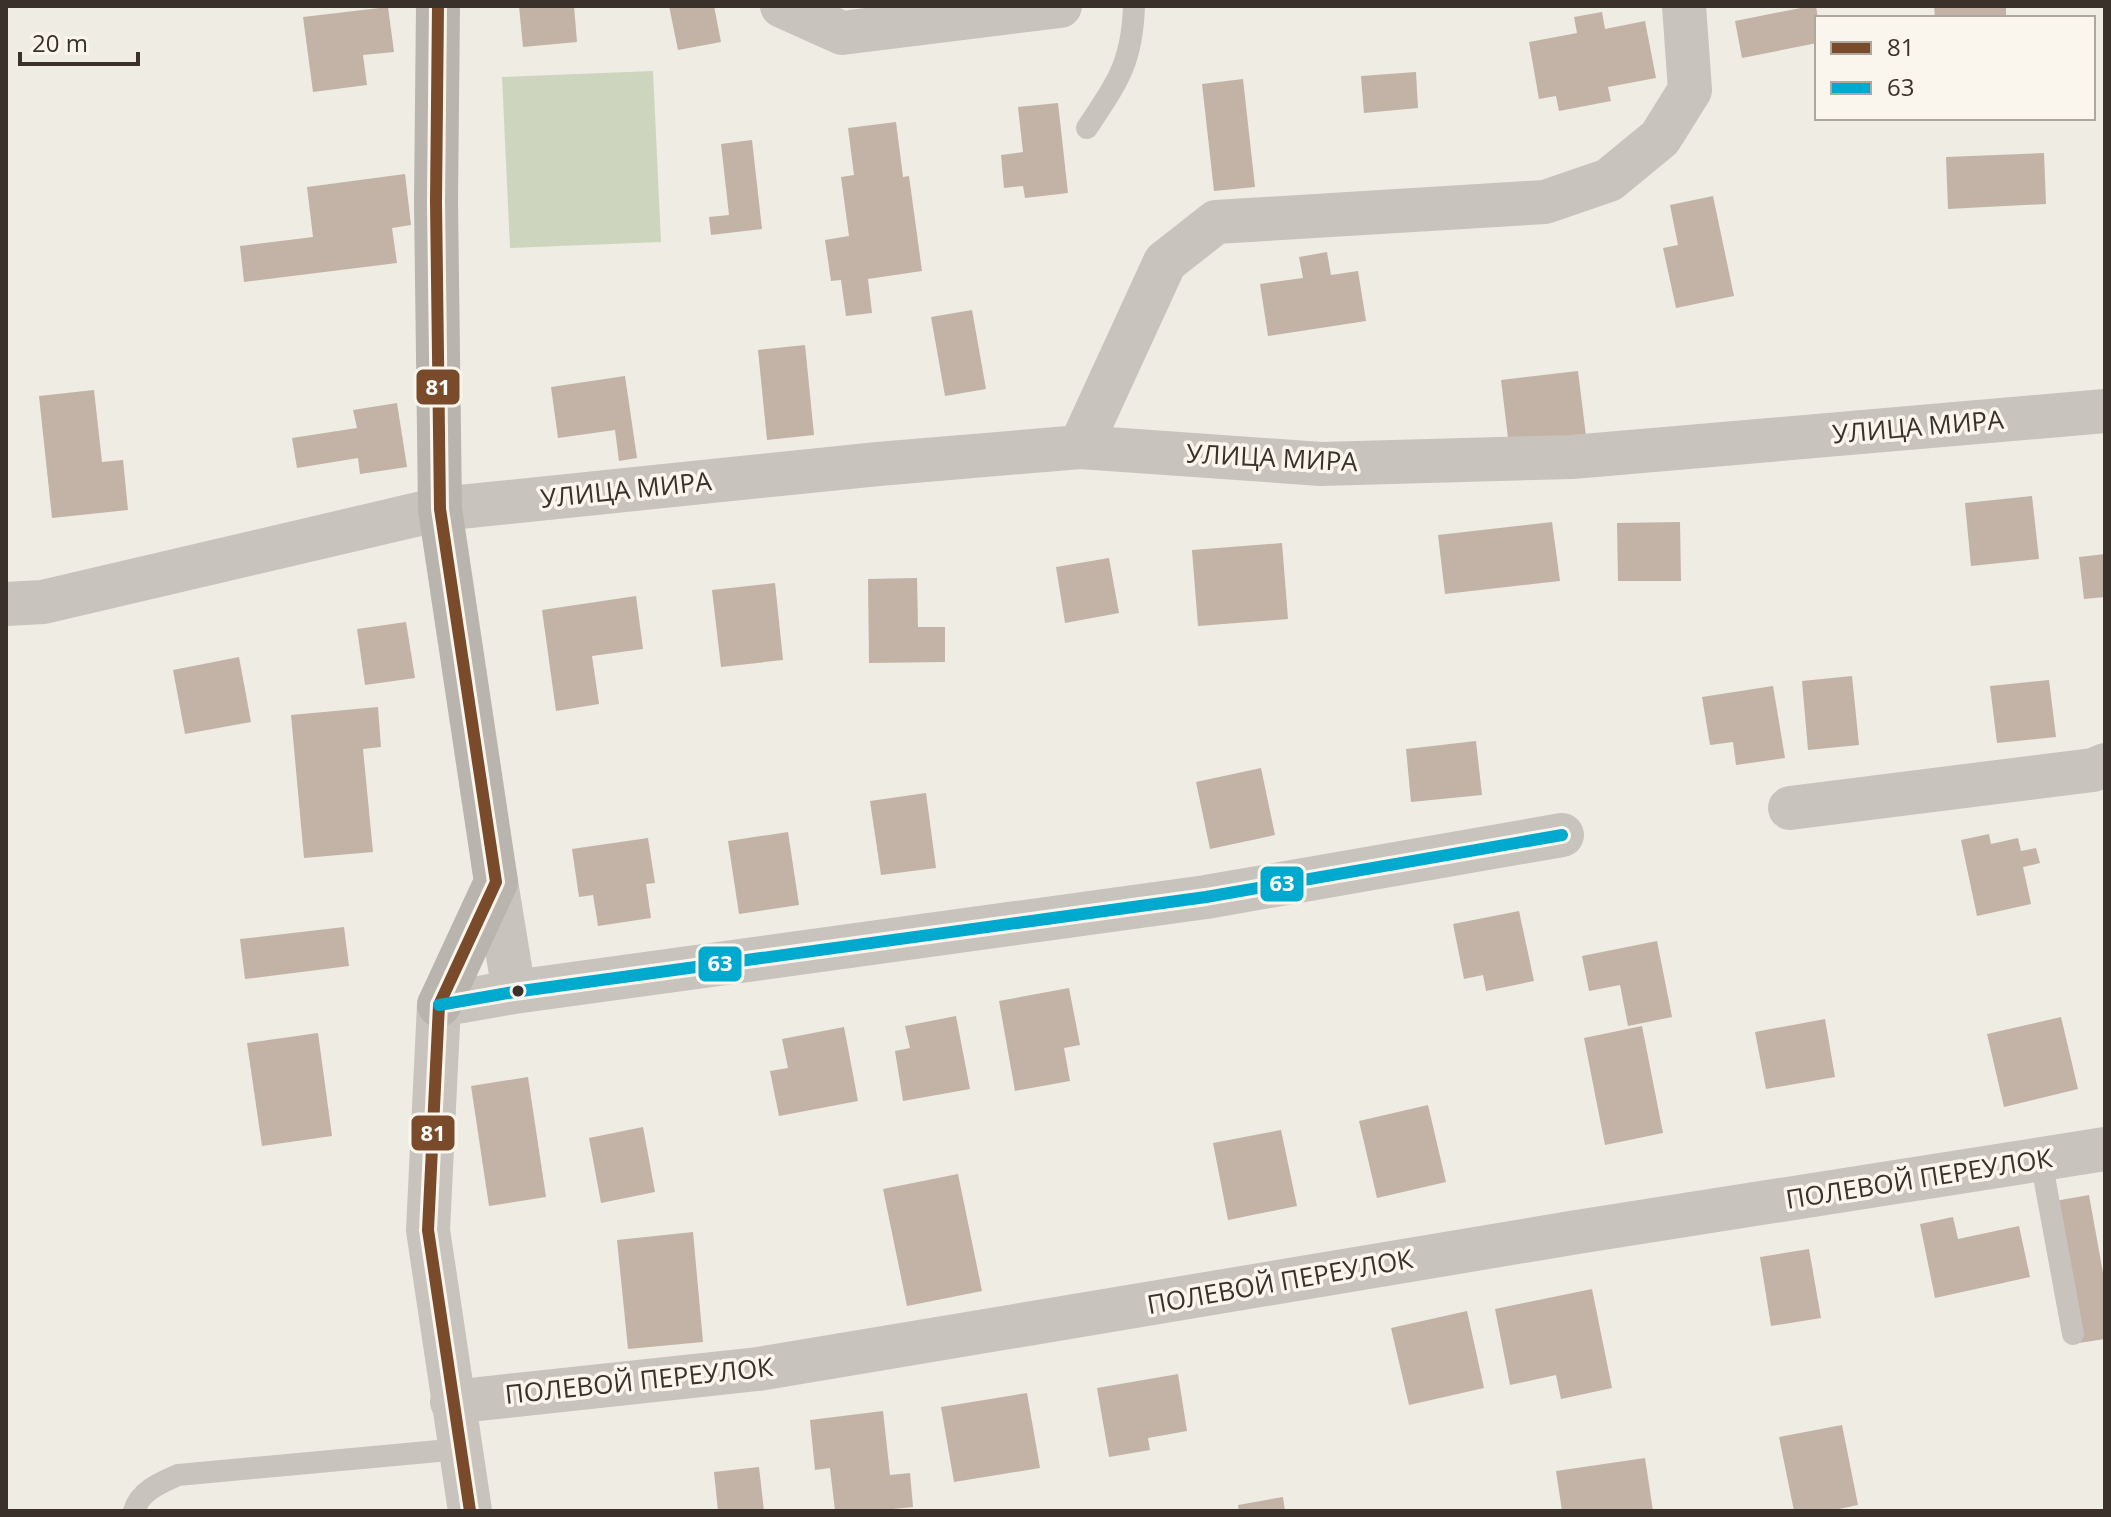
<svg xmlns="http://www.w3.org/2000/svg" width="2111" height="1517" font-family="'Open Sans',sans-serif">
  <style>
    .green { fill: #cdd5bf }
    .building { fill: #c2b3a6 }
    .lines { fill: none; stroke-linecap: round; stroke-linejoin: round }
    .lane { stroke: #c8c4bd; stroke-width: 22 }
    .street { stroke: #c8c4bd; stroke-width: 44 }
    .secondary { stroke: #b9b4ae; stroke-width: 44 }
    .bus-1-casing { stroke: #fbf6ed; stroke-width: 18 }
    .bus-2-casing { stroke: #fbf6ed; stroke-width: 18 }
    .bus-1 { stroke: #7a4b2a; stroke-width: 12 }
    .bus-2 { stroke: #00a9ce; stroke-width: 12 }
    .bus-dot { fill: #3a312b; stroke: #fbf6ed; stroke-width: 3 }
    .labels { text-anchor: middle; stroke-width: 7; stroke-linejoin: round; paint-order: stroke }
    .street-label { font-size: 26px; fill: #3a312b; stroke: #fbf6ed }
    .line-badge { stroke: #fbf6ed; stroke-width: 3 }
    .badge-label { font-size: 22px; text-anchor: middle; font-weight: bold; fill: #fff }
  </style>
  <rect width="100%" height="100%" fill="#efece4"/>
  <!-- green -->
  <path class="green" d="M 653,71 L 661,242 L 510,248 L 502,77 Z"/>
  <!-- building -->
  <path class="building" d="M 519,6 L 574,6 L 577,42 L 523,47 Z
    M 669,6 L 714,6 L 721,42 L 678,50 Z
    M 1811,6 L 1816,6 L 1818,18 L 1817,43 L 1742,58 L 1735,21 Z
    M 1934,6 L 2006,6 L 2006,18 L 1935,18 Z
    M 388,7 L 394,52 L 363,55 L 367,85 L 313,92 L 303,17 Z
    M 1602,12 L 1605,29 L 1645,21 L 1656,78 L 1608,87 L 1611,101 L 1559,111 L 1556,96 L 1539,99 L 1529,42 L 1577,33 L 1574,17 Z
    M 1416,72 L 1418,108 L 1364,113 L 1361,76 Z
    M 1243,79 L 1255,187 L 1214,191 L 1202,84 Z
    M 1058,103 L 1068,193 L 1025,198 L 1023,186 L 1004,188 L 1001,155 L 1023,152 L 1018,107 Z
    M 896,122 L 903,177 L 909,176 L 922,271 L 868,279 L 872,313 L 846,316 L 841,280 L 831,281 L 825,240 L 849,236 L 841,177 L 854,175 L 848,128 Z
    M 752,140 L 762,229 L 711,235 L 709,217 L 729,215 L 721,144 Z
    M 2044,153 L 2046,204 L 1948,209 L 1946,157 Z
    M 405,174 L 411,225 L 392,228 L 397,263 L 244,282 L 240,246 L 313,237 L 307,187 Z
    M 1713,196 L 1734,296 L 1676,308 L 1663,248 L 1678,245 L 1670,205 Z
    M 1327,252 L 1331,275 L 1358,271 L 1366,321 L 1268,336 L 1260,284 L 1303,278 L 1299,257 Z
    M 972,310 L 986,389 L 945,396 L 931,317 Z
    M 805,345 L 814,435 L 767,440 L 758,350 Z
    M 1578,371 L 1586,436 L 1509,446 L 1501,380 Z
    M 625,376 L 637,458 L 619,461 L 615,430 L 558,438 L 551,387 Z
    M 94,390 L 102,462 L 123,460 L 128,510 L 52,518 L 39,396 Z
    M 397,403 L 407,467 L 360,474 L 358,458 L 297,468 L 292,438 L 357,428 L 353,410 Z
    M 2032,496 L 2039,559 L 1971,566 L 1965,503 Z
    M 1552,522 L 1560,581 L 1445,594 L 1438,535 Z
    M 1680,522 L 1681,581 L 1618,581 L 1617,523 Z
    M 1282,543 L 1288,619 L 1198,626 L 1192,550 Z
    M 2105,554 L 2105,597 L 2084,599 L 2079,557 Z
    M 1109,558 L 1119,613 L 1065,623 L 1056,567 Z
    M 917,578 L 918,627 L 945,627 L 945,662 L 869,663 L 868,579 Z
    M 775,583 L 783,660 L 721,667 L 712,590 Z
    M 636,596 L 643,649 L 592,656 L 599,704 L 556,711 L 542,610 Z
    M 406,622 L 415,678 L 365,685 L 357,629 Z
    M 239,657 L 251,722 L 185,734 L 173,670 Z
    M 1852,676 L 1859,745 L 1808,750 L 1802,681 Z
    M 2049,680 L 2056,737 L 1997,743 L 1990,686 Z
    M 1773,686 L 1785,758 L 1736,765 L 1733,742 L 1710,745 L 1702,697 Z
    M 378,707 L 381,747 L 363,749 L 373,852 L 304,858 L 291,715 Z
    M 1476,741 L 1482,795 L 1411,802 L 1406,749 Z
    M 1261,768 L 1275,835 L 1210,849 L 1196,782 Z
    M 926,793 L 936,868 L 881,875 L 870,801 Z
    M 788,832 L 799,905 L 739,914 L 728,841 Z
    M 1989,834 L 1991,844 L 2018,838 L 2021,851 L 2036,848 L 2040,863 L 2023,867 L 2031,904 L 1977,916 L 1961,840 Z
    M 648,838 L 655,883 L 646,884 L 651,918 L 598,926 L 593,895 L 579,897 L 572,849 Z
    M 1519,911 L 1534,981 L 1486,991 L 1483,975 L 1464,979 L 1453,924 Z
    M 344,927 L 349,966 L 245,979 L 240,939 Z
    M 1657,941 L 1672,1017 L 1628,1026 L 1620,985 L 1589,991 L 1582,956 Z
    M 1069,988 L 1080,1045 L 1064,1048 L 1070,1081 L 1015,1091 L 999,1001 Z
    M 956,1016 L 970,1089 L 903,1101 L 895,1051 L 910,1048 L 905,1026 Z
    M 2061,1017 L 2078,1089 L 2004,1107 L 1987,1034 Z
    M 1825,1019 L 1835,1077 L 1766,1089 L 1755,1032 Z
    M 1642,1026 L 1663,1133 L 1605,1145 L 1584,1038 Z
    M 844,1027 L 858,1101 L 779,1116 L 770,1071 L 788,1068 L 782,1039 Z
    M 318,1033 L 332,1136 L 262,1146 L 247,1043 Z
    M 528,1077 L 546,1197 L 489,1206 L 471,1086 Z
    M 1428,1105 L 1446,1182 L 1377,1198 L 1359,1121 Z
    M 643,1127 L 655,1192 L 601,1203 L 589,1138 Z
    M 1281,1130 L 1297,1206 L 1228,1220 L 1213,1143 Z
    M 958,1174 L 982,1291 L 907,1306 L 883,1189 Z
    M 2089,1195 L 2105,1284 L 2105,1339 L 2079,1343 L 2055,1201 Z
    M 1953,1217 L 1958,1239 L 2019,1226 L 2030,1277 L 1935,1298 L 1920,1224 Z
    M 693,1232 L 703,1342 L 628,1349 L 617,1240 Z
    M 1809,1249 L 1821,1318 L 1771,1326 L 1760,1257 Z
    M 1592,1289 L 1612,1388 L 1561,1399 L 1556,1375 L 1510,1385 L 1495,1309 Z
    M 1467,1311 L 1484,1388 L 1409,1405 L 1391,1328 Z
    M 1178,1374 L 1187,1431 L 1148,1438 L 1150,1450 L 1109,1457 L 1097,1388 Z
    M 1027,1393 L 1040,1468 L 954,1482 L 941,1407 Z
    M 883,1411 L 890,1475 L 910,1473 L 913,1507 L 872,1511 L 835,1511 L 830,1468 L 815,1470 L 810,1420 Z
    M 1842,1425 L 1858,1505 L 1829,1511 L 1794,1511 L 1779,1437 Z
    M 1645,1458 L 1653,1511 L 1562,1511 L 1556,1471 Z
    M 759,1467 L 764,1511 L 718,1511 L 714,1472 Z
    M 1283,1497 L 1285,1511 L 1239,1511 L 1238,1505 Z"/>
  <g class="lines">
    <!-- lane -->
    <path class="lane" d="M 1087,128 C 1118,81 1132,63 1134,6
      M 2041,1160 L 2073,1334
      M 134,1511 C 140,1491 160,1483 178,1475 L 460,1449"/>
    <!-- street -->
    <path class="street" d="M 782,6 L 842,33 L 1060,6
      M 1080,447 L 1165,262 L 1216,222 L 1545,202 L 1609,180 L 1660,138 L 1690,90 L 1684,6
      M 6,604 L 43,602 L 440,509 L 878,464 L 1080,447 L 1321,464 L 1572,457 L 2105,411
      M 1790,808 L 2093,770 L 2105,765
      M 496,882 L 514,992
      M 452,1402 L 758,1369 L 1577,1232 L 2105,1149
      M 470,1511 L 428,1230 L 439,1005 L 514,992 L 1206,897 L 1562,835"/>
    <!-- secondary -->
    <path class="secondary" d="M 438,6 L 436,201 L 440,509 L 496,882 L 439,1005"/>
    <defs>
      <path id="bus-1" d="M 438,6 L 436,201 L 440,509 L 496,882 L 439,1005 L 428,1230 L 470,1511"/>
      <path id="bus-2" d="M 439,1005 L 514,992 L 1206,897 L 1562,835"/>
    </defs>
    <!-- bus-1 casing -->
    <use href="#bus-1" class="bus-1-casing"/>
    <!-- bus-2 casing -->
    <use href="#bus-2" class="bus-2-casing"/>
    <!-- bus-1 -->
    <use href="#bus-1" class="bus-1"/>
    <!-- bus-2 -->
    <use href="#bus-2" class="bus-2"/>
  </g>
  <!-- markers -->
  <circle class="bus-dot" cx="518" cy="991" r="7"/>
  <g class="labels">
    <!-- street labels -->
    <g class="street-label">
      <text transform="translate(1918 427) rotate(-5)" y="9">УЛИЦА МИРА</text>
      <text transform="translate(1272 458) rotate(3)" y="9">УЛИЦА МИРА</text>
      <text transform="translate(626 490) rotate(-6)" y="9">УЛИЦА МИРА</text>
      <text transform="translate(1919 1179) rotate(-9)" y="9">ПОЛЕВОЙ ПЕРЕУЛОК</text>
      <text transform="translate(1280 1282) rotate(-10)" y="9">ПОЛЕВОЙ ПЕРЕУЛОК</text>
      <text transform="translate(639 1381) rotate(-6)" y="9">ПОЛЕВОЙ ПЕРЕУЛОК</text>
    </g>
  </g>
  <g class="line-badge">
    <rect x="415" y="368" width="46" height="38" rx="8" fill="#7a4b2a"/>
    <rect x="1259" y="865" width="46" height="38" rx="8" fill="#00a9ce"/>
    <rect x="697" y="945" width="46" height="38" rx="8" fill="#00a9ce"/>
    <rect x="410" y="1114" width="46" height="38" rx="8" fill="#7a4b2a"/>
  </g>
  <g class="badge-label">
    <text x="438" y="395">81</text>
    <text x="1282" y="891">63</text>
    <text x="720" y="971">63</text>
    <text x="433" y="1141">81</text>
  </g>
  <!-- border -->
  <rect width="2111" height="1517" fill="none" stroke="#3a312b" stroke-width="16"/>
  <!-- legend -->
  <rect x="1815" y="16" width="280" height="104" fill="#fbf6ed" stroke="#aea79f" stroke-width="2"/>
  <rect x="1831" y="42" width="40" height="12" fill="#7a4b2a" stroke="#aea79f" stroke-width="2"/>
  <text x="1887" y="56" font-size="24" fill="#3a312b">81</text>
  <rect x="1831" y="82" width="40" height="12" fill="#00a9ce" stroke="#aea79f" stroke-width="2"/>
  <text x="1887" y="96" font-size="24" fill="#3a312b">63</text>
  <!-- scale -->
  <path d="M20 52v12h118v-12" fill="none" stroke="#3a312b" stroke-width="4"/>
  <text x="32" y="52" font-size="24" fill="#3a312b" stroke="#fbf6ed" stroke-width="6" paint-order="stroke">20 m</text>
</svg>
